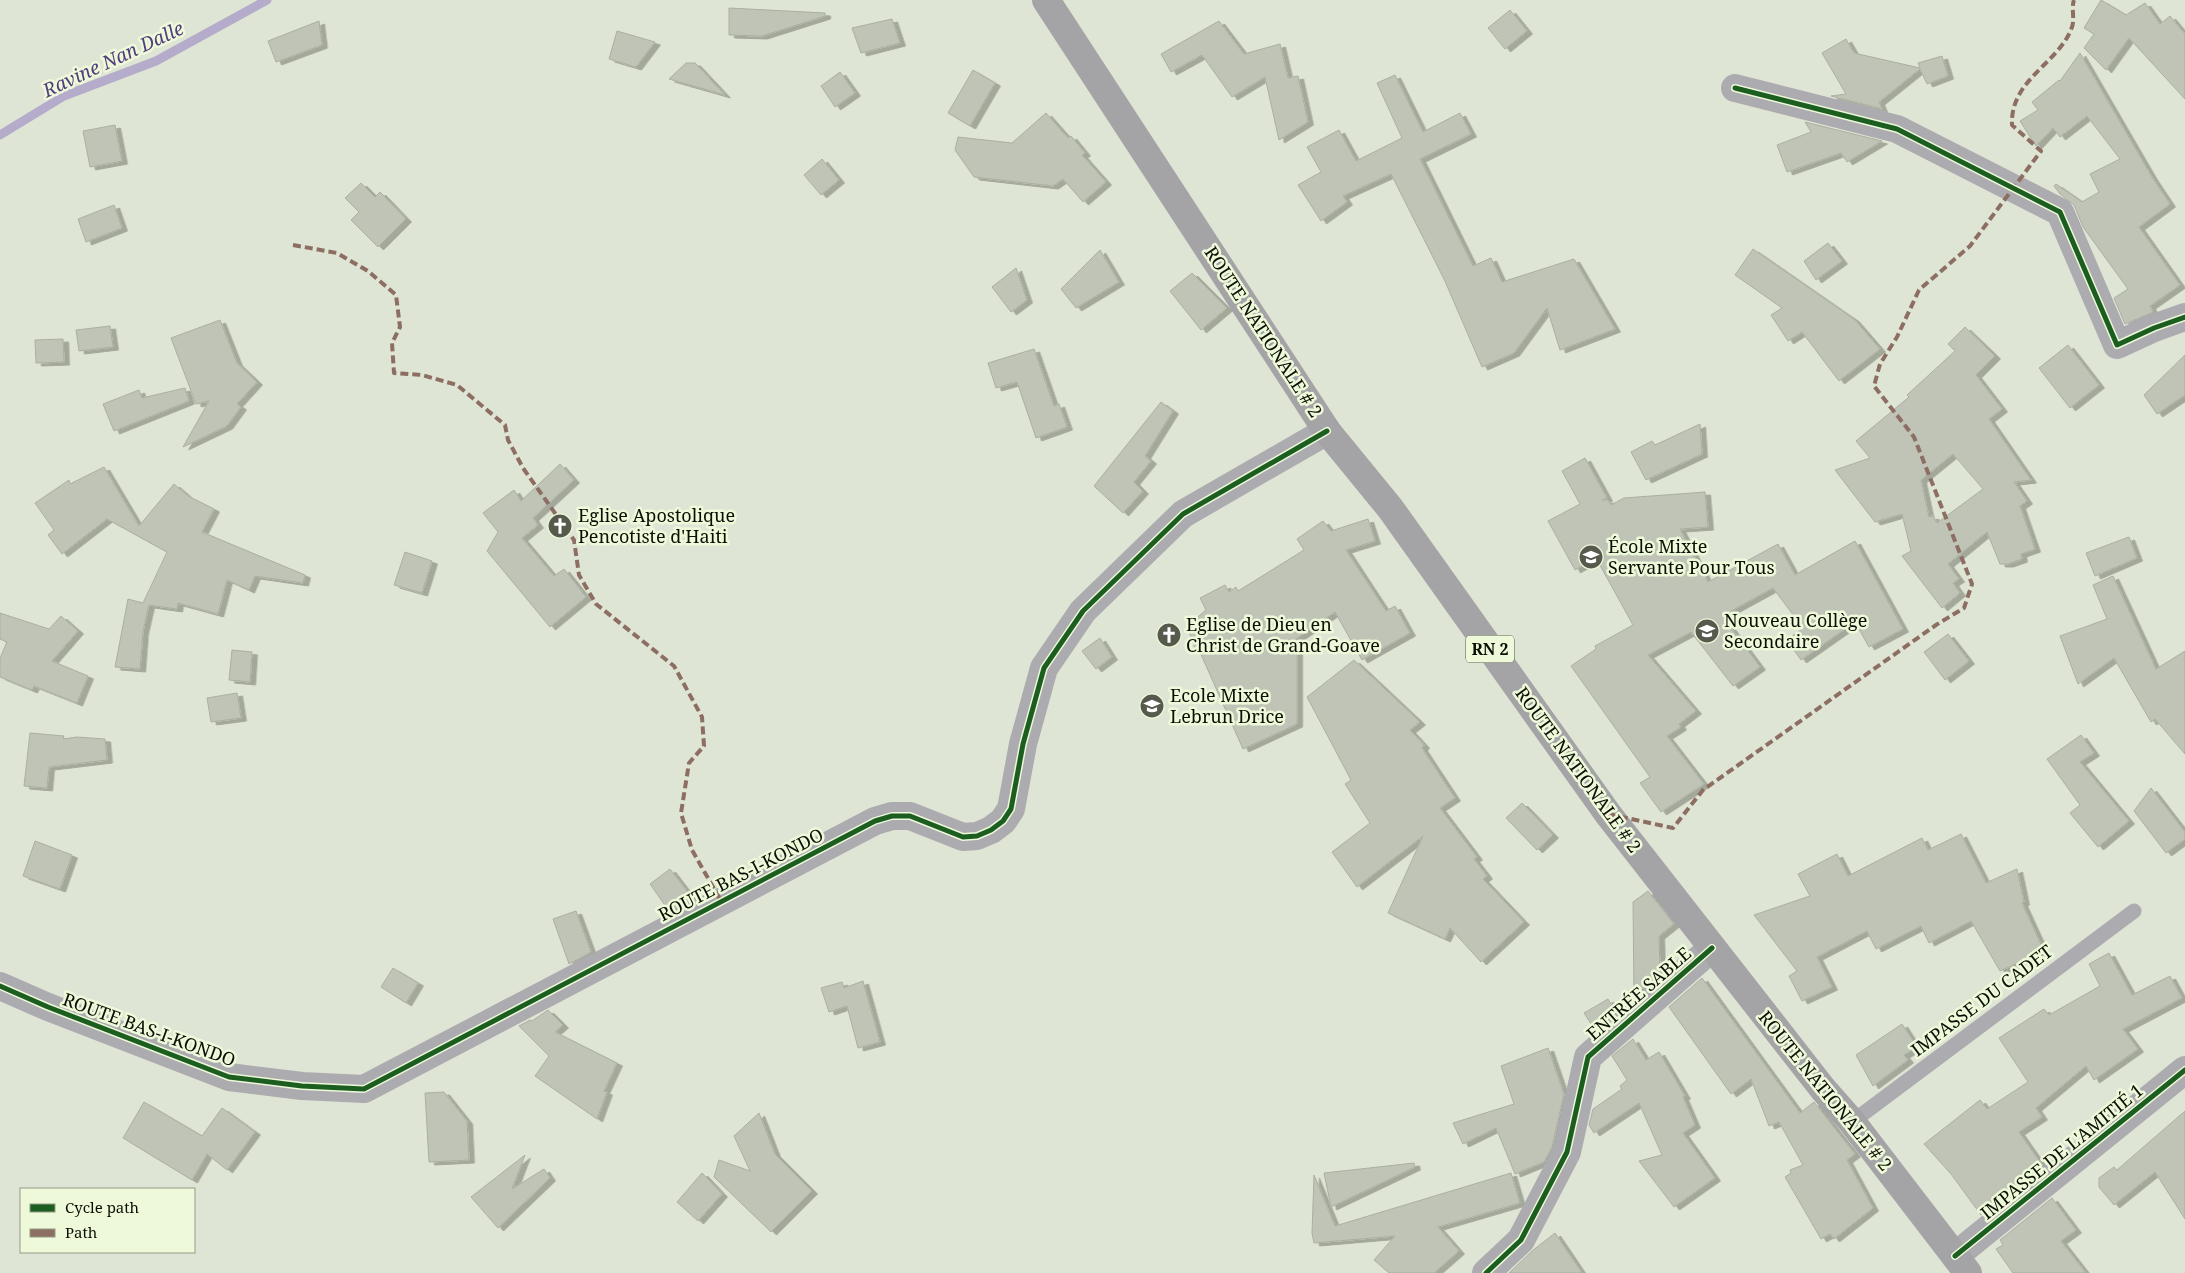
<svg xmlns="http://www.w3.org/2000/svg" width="2185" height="1273" font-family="'Noto Serif',serif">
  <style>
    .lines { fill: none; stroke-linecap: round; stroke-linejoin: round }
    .stream { stroke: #b4acca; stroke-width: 9 }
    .building { fill: #bfc4b6; stroke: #aaafa2; fill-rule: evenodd; filter: url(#shadow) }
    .lane { stroke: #acabb0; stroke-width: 15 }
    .street { stroke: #acabb0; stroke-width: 28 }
    .primary { stroke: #a4a4a6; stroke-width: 28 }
    .quiet { stroke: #8d6e63; stroke-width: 4; stroke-dasharray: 8 4; stroke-linecap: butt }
    .cycleway-casing { stroke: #eef9da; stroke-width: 8 }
    .cycleway { stroke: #1b5e20; stroke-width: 5 }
    .labels { text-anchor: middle; stroke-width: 5; stroke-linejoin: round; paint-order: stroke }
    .shield { fill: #eef9da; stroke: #505545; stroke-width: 1 }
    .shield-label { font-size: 16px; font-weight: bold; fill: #0c0f05 }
    .street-label { font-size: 18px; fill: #0c0f05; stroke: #eef9da }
    .poi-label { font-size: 18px; fill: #0c0f05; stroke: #eef9da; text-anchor: start }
    .water-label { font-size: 19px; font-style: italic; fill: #513c7c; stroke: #eef9da }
  </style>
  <defs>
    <filter id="shadow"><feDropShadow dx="5.5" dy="3" stdDeviation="0" flood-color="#0004"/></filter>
  </defs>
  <rect width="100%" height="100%" fill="#dfe5d4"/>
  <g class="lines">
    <!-- stream -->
    <path class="stream" d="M 0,135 L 64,96 L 156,61 L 267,0"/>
  </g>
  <!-- building -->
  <path class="building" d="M 2101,0 L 2126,15 L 2145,3 L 2160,24 L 2170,16 L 2185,34 L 2185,99 L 2129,38 L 2106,70 L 2084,48 L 2094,34 L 2084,28 Z
    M 729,8 L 825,13 L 825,16 L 762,36 L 729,35 Z
    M 1510,10 L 1527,31 L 1505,49 L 1488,28 Z
    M 892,19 L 900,43 L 861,53 L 852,28 Z
    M 319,21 L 322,45 L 276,62 L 268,41 Z
    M 1219,21 L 1244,54 L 1280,44 L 1288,78 L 1298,76 L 1308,122 L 1279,140 L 1265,77 L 1232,97 L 1202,55 L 1171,72 L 1161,54 Z
    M 617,31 L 655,42 L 636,67 L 609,59 Z
    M 1846,39 L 1854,53 L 1920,68 L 1918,63 L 1942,56 L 1948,76 L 1927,84 L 1920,69 L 1879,102 L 1882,109 L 1831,96 L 1846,94 L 1822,53 Z
    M 2080,53 L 2152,177 L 2170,204 L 2139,227 L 2180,285 L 2150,306 L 2153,312 L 2125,324 L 2114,298 L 2128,289 L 2083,227 L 2074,205 L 2060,194 L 2054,186 L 2056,184 L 2082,202 L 2099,192 L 2090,174 L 2120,159 L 2087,116 L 2060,137 L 2053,128 L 2036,146 L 2020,121 L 2038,110 L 2032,102 L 2059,80 L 2060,81 Z
    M 686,63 L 695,63 L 725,95 L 669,79 Z
    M 973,70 L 995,83 L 970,126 L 948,113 Z
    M 840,72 L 855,93 L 835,107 L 821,86 Z
    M 1395,75 L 1423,132 L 1460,113 L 1471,134 L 1420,159 L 1473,266 L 1491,258 L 1502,282 L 1574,259 L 1615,329 L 1560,350 L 1547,308 L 1514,353 L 1482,367 L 1444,279 L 1391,174 L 1343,196 L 1347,202 L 1321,221 L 1298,185 L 1321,172 L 1307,147 L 1339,130 L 1356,161 L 1402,138 L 1377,83 Z
    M 1046,113 L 1068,138 L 1071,136 L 1085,153 L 1082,155 L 1106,182 L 1083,202 L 1063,179 L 1053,186 L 974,177 L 955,150 L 958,137 L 1012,143 Z
    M 1805,122 L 1882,141 L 1847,162 L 1841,153 L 1787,172 L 1777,145 L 1811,132 Z
    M 115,125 L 122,161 L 90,167 L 83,131 Z
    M 822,159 L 839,180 L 821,195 L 804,175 Z
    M 361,183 L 375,197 L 380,192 L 406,219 L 378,247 L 351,220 L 359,212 L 345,198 Z
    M 114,205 L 122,228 L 86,242 L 78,219 Z
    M 1828,243 L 1842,261 L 1816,280 L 1804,261 Z
    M 1753,249 L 1854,319 L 1880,349 L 1839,381 L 1802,332 L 1788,341 L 1771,315 L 1782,308 L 1735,275 Z
    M 1100,250 L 1119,282 L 1076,308 L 1061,289 Z
    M 1016,268 L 1027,300 L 1011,312 L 992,287 Z
    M 1192,273 L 1227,308 L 1201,330 L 1170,291 Z
    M 220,320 L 237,363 L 257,382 L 237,404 L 241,407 L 227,426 L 183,447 L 209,401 L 196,404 L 171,338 Z
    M 110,326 L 113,347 L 79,351 L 76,330 Z
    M 1965,327 L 1995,356 L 1976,375 L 2002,409 L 1989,419 L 2031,480 L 2014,482 L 2027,501 L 2020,506 L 2035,549 L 2021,554 L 2022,559 L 2008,564 L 2000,564 L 1987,532 L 1948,564 L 1959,579 L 1953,583 L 1960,593 L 1942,608 L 1902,556 L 1911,551 L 1902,514 L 1875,522 L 1835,470 L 1870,458 L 1856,441 L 1909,397 L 1907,395 L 1955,351 L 1948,344 ZM 1953,454 L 1983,489 L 1937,523 L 1933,516 L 1929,517 L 1921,480 Z
    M 63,339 L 64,362 L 36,363 L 35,340 Z
    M 2068,345 L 2099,385 L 2070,408 L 2039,368 Z
    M 1034,349 L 1054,406 L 1059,404 L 1067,427 L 1036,438 L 1017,382 L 996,388 L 988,363 Z
    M 2185,355 L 2185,395 L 2157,414 L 2144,395 Z
    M 185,388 L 189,401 L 114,431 L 103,404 L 139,390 L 142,398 Z
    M 1161,402 L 1173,411 L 1145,456 L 1151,461 L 1134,482 L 1143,491 L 1123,513 L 1094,486 Z
    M 1700,424 L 1702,454 L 1646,480 L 1631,452 L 1652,441 L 1655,445 Z
    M 1585,458 L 1607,498 L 1602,500 L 1608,500 L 1611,505 L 1624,498 L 1705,492 L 1708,527 L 1680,529 L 1708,582 L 1778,544 L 1795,575 L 1855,541 L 1903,629 L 1869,647 L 1855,622 L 1801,660 L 1787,640 L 1803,628 L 1773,588 L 1731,611 L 1736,617 L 1728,624 L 1760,667 L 1733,686 L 1691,632 L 1648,655 L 1696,711 L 1679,724 L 1681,727 L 1667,736 L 1704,784 L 1661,812 L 1640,783 L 1650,777 L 1571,666 L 1596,649 L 1595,646 L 1633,625 L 1596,558 L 1575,570 L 1548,521 L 1580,504 L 1562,471 Z
    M 560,464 L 574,480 L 533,518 L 538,525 L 522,538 L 554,576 L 564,569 L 586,597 L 550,627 L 487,551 L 498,532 L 483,513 L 514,490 L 521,501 Z
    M 104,467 L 139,526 L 174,484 L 188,496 L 214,509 L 202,532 L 305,575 L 303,583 L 255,576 L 249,590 L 227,580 L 218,614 L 178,603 L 177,609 L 149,605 L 143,631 L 140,669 L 115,667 L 128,599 L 143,603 L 167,552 L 107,519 L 62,554 L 48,535 L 54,530 L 35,503 L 69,480 L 70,484 Z
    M 1368,519 L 1375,541 L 1346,550 L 1386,611 L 1395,606 L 1410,633 L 1362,660 L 1335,612 L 1293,641 L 1297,648 L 1297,724 L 1243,749 L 1199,650 L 1196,651 L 1187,626 L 1206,610 L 1200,598 L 1225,585 L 1229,592 L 1236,587 L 1238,591 L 1304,550 L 1297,539 L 1323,521 L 1331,531 Z
    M 2129,537 L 2137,558 L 2095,576 L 2086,553 Z
    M 405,552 L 432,561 L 422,593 L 394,585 Z
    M 2113,576 L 2156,669 L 2185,651 L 2185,754 L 2155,719 L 2151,722 L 2114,658 L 2078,684 L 2060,636 L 2107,619 L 2093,585 Z
    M 0,613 L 49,629 L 61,616 L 78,631 L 52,661 L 88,676 L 77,703 L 34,686 L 32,690 L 0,677 L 0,658 L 7,642 L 0,639 Z
    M 1948,634 L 1969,661 L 1945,680 L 1924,652 Z
    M 1100,638 L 1112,657 L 1096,669 L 1082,651 Z
    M 232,650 L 252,652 L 250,682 L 229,680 Z
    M 1354,660 L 1420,722 L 1410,730 L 1424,745 L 1422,748 L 1455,798 L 1440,808 L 1477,857 L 1474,859 L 1487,876 L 1483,879 L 1524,922 L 1481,962 L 1450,928 L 1445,939 L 1388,913 L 1423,836 L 1357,887 L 1332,852 L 1370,823 L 1345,784 L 1351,780 L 1307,697 Z
    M 237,693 L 241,718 L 211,722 L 207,698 Z
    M 30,733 L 64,736 L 63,739 L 77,737 L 105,739 L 107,760 L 49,767 L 47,788 L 24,786 Z
    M 2081,735 L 2094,753 L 2080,762 L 2129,821 L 2098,847 L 2070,813 L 2080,805 L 2047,759 Z
    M 2151,788 L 2185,832 L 2185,839 L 2166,853 L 2134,811 Z
    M 1522,803 L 1553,835 L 1537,850 L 1506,818 Z
    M 1961,834 L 1986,883 L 2017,869 L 2024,902 L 2022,903 L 2044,951 L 2000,971 L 1971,921 L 1929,943 L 1921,926 L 1876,949 L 1867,931 L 1817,957 L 1832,987 L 1802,1001 L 1789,976 L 1797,971 L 1754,915 L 1810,896 L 1798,874 L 1837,854 L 1848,876 L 1922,838 L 1928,850 Z
    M 35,841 L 72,855 L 60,889 L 23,876 Z
    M 670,869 L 693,899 L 669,911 L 650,884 Z
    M 1648,891 L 1674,924 L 1659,936 L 1660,973 L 1634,996 L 1633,902 Z
    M 576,911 L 591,952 L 569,964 L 553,919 Z
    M 2109,953 L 2132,995 L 2170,976 L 2182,998 L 2123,1029 L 2138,1049 L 2094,1080 L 2086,1066 L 2036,1108 L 2042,1117 L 2019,1132 L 2042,1165 L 1981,1215 L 1951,1174 L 1924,1144 L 1980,1100 L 1987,1109 L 2028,1082 L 1999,1038 L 2044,1009 L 2049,1015 L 2100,986 L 2089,964 Z
    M 393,968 L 418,983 L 406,1003 L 381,987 Z
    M 1702,978 L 1800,1113 L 1814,1102 L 1855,1154 L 1847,1160 L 1873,1208 L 1834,1239 L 1830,1234 L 1821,1239 L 1785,1177 L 1791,1173 L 1790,1170 L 1803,1165 L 1779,1122 L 1769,1126 L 1751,1079 L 1731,1094 L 1669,1007 Z
    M 863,981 L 880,1042 L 858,1048 L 847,1006 L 829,1012 L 821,988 L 842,982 L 844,988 Z
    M 1608,999 L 1616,1012 L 1595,1030 L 1584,1013 Z
    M 548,1010 L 563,1025 L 555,1032 L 617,1063 L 604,1091 L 607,1092 L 597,1119 L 535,1076 L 549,1056 L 519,1026 L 530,1020 L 532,1021 Z
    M 1902,1024 L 1917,1047 L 1904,1055 L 1908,1060 L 1873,1086 L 1856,1055 Z
    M 1633,1039 L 1646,1060 L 1659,1052 L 1685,1096 L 1683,1097 L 1695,1125 L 1683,1133 L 1715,1178 L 1674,1207 L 1639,1161 L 1662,1155 L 1639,1103 L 1594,1133 L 1589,1125 L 1593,1109 L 1622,1089 L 1620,1086 L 1627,1080 L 1612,1056 Z
    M 1548,1048 L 1564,1094 L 1552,1147 L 1544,1162 L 1515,1174 L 1496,1128 L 1463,1144 L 1453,1123 L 1514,1104 L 1501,1066 Z
    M 444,1092 L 467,1121 L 469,1160 L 429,1162 L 425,1093 Z
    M 144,1102 L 202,1136 L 222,1108 L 255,1132 L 227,1170 L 207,1154 L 192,1180 L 123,1138 Z
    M 2185,1111 L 2185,1219 L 2155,1172 L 2114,1205 L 2099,1187 L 2099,1178 L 2114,1167 L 2117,1170 Z
    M 759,1113 L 775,1154 L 812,1191 L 771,1232 L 714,1177 L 719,1160 L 750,1171 L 734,1136 Z
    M 525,1155 L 512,1189 L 544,1169 L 550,1178 L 498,1228 L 471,1197 Z
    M 1414,1163 L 1415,1167 L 1331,1207 L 1324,1173 Z
    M 702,1173 L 722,1194 L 698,1221 L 677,1202 Z
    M 1511,1173 L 1520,1203 L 1438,1227 L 1459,1251 L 1434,1273 L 1389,1273 L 1374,1260 L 1395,1236 L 1314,1243 L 1312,1233 L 1314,1175 L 1335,1226 Z
    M 2052,1198 L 2076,1230 L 2061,1241 L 2086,1273 L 2013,1273 L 1996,1249 L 2003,1245 L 2000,1240 Z
    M 1555,1233 L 1582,1273 L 1509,1273 L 1532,1251 Z"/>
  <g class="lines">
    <!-- lane -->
    <path class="lane" d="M 1852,1122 L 2134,911"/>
    <!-- street -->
    <path class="street" d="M 1735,88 L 1897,129 L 2060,212 L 2117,345 L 2154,328 L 2185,317
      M 0,986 L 48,1007 L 229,1077 L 302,1086 L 364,1089 L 875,821 L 892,816 L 910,816 L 963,837 L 977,836 L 991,830 L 1003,821 L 1011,809 L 1023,744 L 1044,668 L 1083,611 L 1183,514 L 1327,431
      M 1955,1256 L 2185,1070
      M 1486,1273 L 1521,1240 L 1567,1152 L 1588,1057 L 1712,948"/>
    <!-- primary -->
    <path class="primary" d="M 1046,0 L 1327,431 L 1390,508 L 1608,814 L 1823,1089 L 1852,1122 L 1968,1273"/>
    <!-- quiet -->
    <path class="quiet" d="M 293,245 L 337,253 L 368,271 L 396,295 L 400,327 L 392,343 L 394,373 L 422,375 L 457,385 L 505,425 L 508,440 L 523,468 L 574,540 L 579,575 L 596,604 L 674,666 L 702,717 L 704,746 L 689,763 L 681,813 L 692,850 L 721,901
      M 1608,814 L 1673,828 L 1703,790 L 1936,625 L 1964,608 L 1972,584 L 1914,437 L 1874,386 L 1880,364 L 1897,337 L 1919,290 L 1970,246 L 2041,151 L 2012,125 C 2010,79 2059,64 2072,27 C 2075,19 2071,8 2074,0"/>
    <defs>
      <path id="cycleway" d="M 1735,88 L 1897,129 L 2060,212 L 2117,345 L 2154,328 L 2185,317
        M 0,986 L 48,1007 L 229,1077 L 302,1086 L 364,1089 L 875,821 L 892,816 L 910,816 L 963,837 L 977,836 L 991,830 L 1003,821 L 1011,809 L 1023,744 L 1044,668 L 1083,611 L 1183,514 L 1327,431
        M 1955,1256 L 2185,1070
        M 1486,1273 L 1521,1240 L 1567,1152 L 1588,1057 L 1712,948"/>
    </defs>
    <!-- cycleway casing -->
    <use href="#cycleway" class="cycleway-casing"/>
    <!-- cycleway -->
    <use href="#cycleway" class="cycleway"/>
  </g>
  <!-- icons -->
  <defs>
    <symbol id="church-disc" viewBox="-11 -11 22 22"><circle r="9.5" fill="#565a4d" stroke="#eef9da"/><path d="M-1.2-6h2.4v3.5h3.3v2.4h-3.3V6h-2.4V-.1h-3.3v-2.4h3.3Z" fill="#fff"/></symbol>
    <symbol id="school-disc" viewBox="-11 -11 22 22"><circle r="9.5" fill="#565a4d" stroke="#eef9da"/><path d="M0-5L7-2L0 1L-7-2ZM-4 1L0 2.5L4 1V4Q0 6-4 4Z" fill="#fff"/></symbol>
  </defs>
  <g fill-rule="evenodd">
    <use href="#church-disc" x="546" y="512" width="28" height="28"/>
    <use href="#school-disc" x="1577" y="543" width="28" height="28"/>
    <use href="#school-disc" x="1693" y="617" width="28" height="28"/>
    <use href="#church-disc" x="1155" y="621" width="28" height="28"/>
    <use href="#school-disc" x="1138" y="692" width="28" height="28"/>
  </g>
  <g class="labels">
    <!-- shield labels -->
    <rect class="shield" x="1466" y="635.5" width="48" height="27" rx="4"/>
    <g class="shield-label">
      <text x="1490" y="655">RN 2</text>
    </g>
    <!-- street labels -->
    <g class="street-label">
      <text transform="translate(1263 332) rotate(57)" y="6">ROUTE NATIONALE # 2</text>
      <text transform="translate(1578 770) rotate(54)" y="6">ROUTE NATIONALE # 2</text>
      <text transform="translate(741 875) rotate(-27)" y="6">ROUTE BAS-I-KONDO</text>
      <text transform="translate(1639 994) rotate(-41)" y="6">ENTRÉE SABLE</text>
      <text transform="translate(1982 1001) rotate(-37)" y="6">IMPASSE DU CADET</text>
      <text transform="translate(149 1030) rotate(20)" y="6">ROUTE BAS-I-KONDO</text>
      <text transform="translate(1825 1091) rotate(51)" y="6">ROUTE NATIONALE # 2</text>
      <text transform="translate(2062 1152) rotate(-39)" y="6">IMPASSE DE L'AMITIÉ 1</text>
    </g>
    <!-- poi labels -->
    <g class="poi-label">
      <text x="578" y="522">Eglise Apostolique<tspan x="578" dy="21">Pencotiste d'Haiti</tspan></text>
      <text x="1608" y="553">École Mixte<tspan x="1608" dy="21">Servante Pour Tous</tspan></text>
      <text x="1724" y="627">Nouveau Collège<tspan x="1724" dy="21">Secondaire</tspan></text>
      <text x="1186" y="631">Eglise de Dieu en<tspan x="1186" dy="21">Christ de Grand-Goave</tspan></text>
      <text x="1170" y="702">Ecole Mixte<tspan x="1170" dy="21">Lebrun Drice</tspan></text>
    </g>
    <!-- water labels -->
    <g class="water-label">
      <text transform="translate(113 59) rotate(-25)" y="7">Ravine Nan Dalle</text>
    </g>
  </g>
  <!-- legend -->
  <rect x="20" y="1188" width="175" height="65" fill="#eef9da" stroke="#949b85"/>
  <rect x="30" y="1204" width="25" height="8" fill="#1b5e20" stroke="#949b85"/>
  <text x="65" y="1213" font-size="15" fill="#0c0f05">Cycle path</text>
  <rect x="30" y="1229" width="25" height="8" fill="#8d6e63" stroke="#949b85"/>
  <text x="65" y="1238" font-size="15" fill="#0c0f05">Path</text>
</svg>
